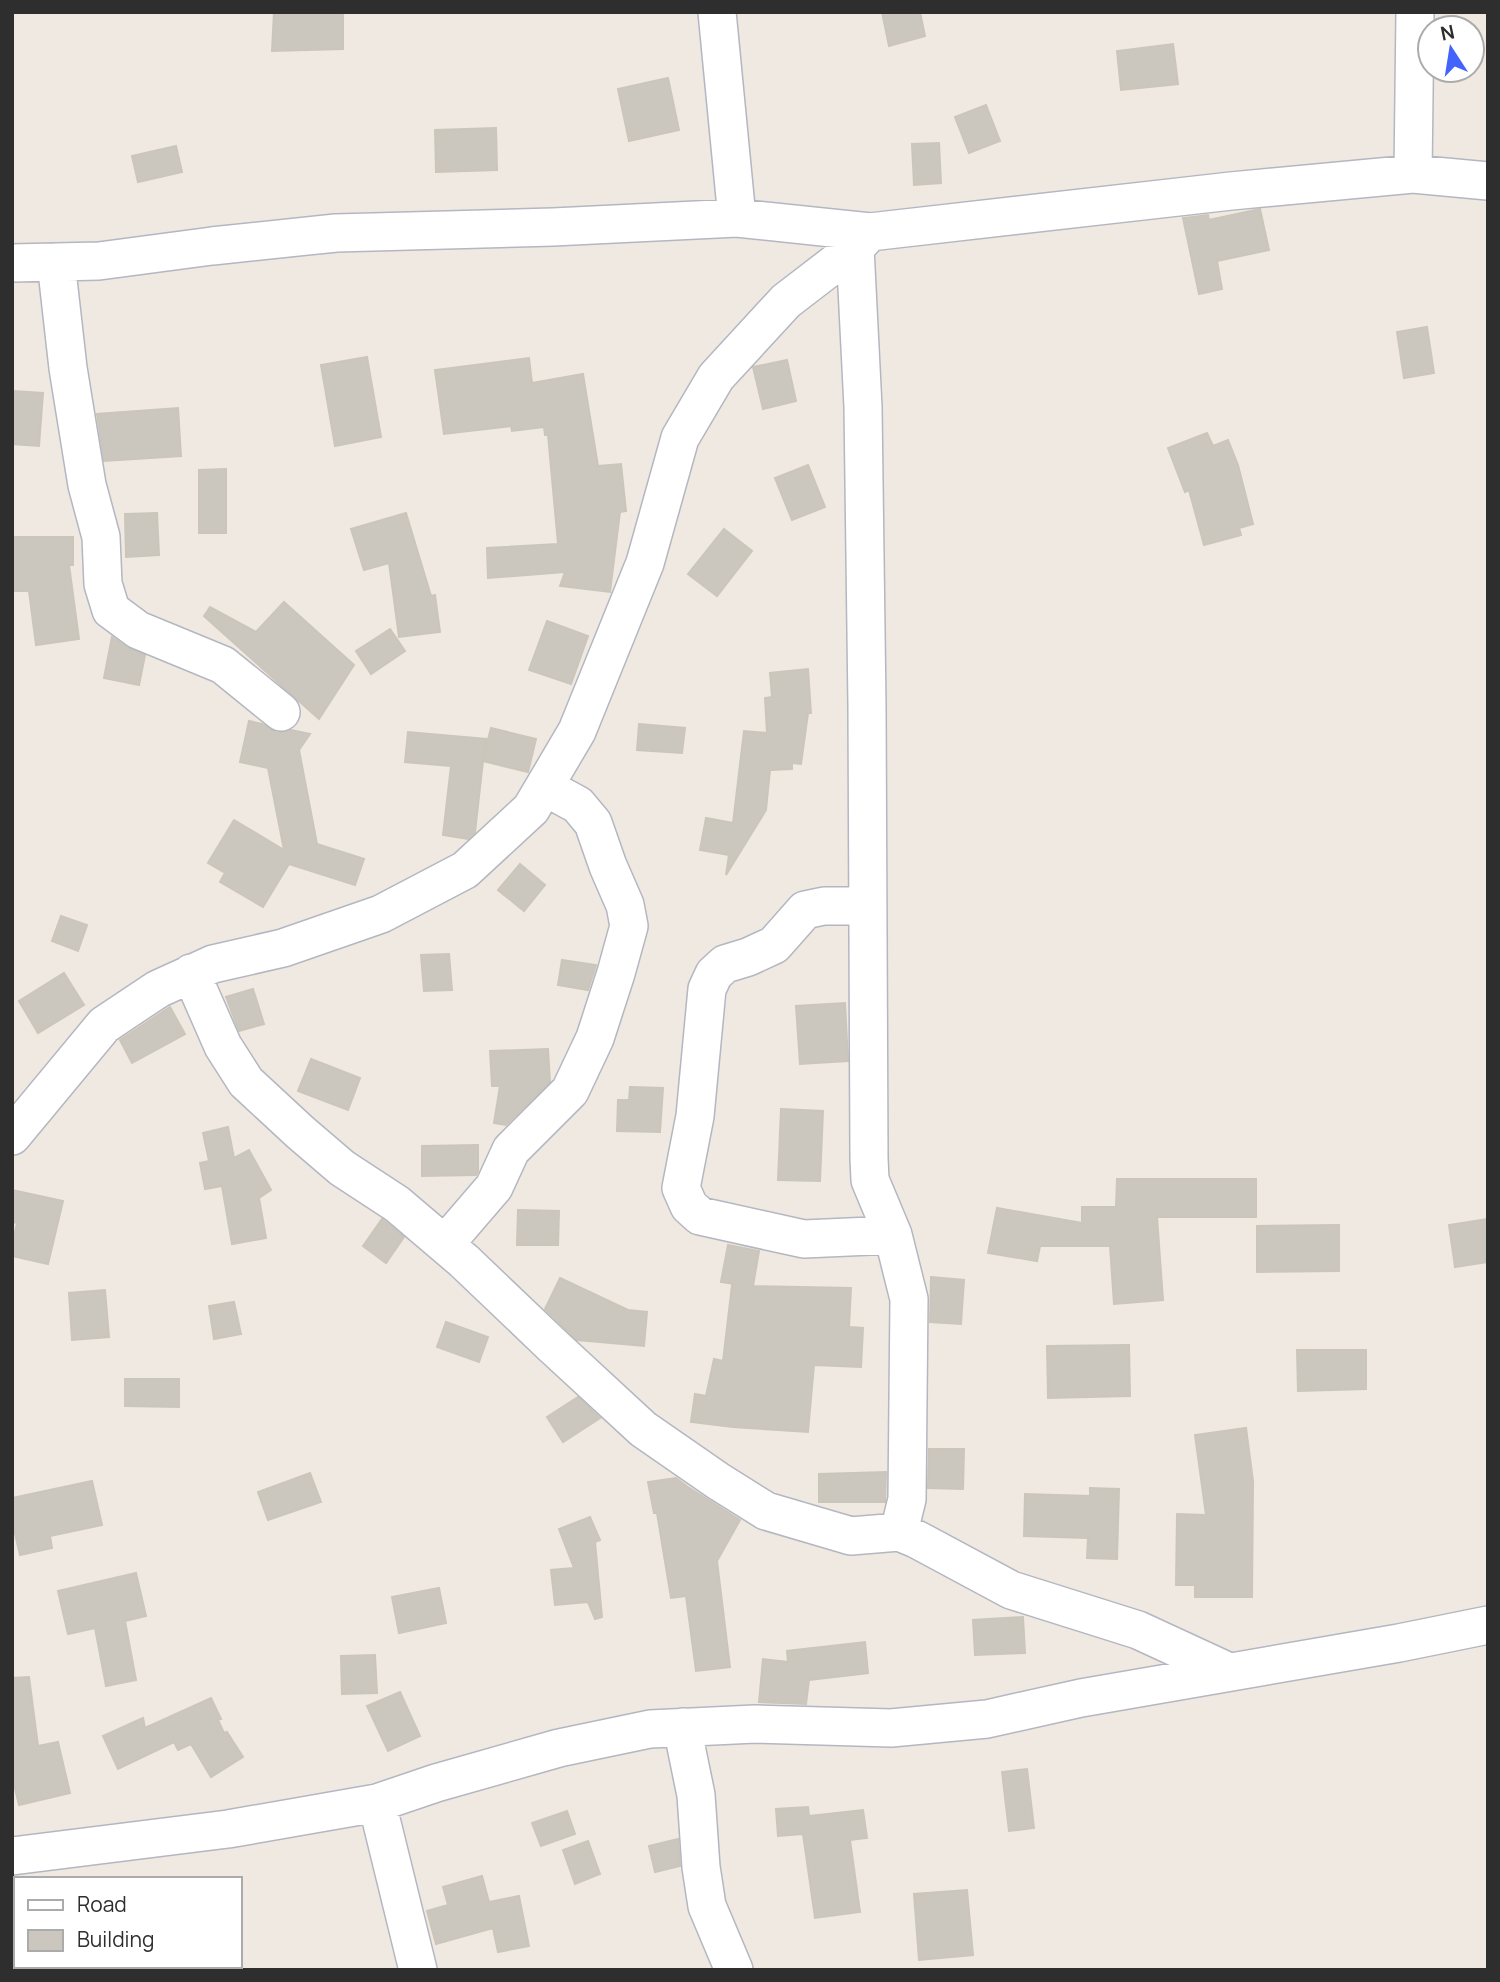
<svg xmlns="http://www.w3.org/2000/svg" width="1500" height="1982" font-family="Manrope,sans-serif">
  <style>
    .building { fill: #cbc7bf; stroke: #cbc5ba; stroke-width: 2 }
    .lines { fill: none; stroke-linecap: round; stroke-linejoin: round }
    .street-casing { stroke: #b4b7c1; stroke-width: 40 }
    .street { stroke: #fff; stroke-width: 37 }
  </style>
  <rect width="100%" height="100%" fill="#efe9e1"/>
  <!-- building -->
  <path class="building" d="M 274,12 L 343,12 L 343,49 L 272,51 Z
    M 882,12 L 920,12 L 925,36 L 889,46 Z
    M 1173,44 L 1178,84 L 1121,90 L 1117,51 Z
    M 668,78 L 679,130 L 629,141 L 618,89 Z
    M 986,105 L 1000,141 L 969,153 L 955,117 Z
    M 496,128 L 497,170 L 436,172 L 435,130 Z
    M 939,143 L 941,183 L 914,185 L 912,144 Z
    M 176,146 L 182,172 L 138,182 L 132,156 Z
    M 1260,209 L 1269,250 L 1217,261 L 1222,289 L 1199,294 L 1183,218 L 1208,215 L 1209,220 Z
    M 1427,327 L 1434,373 L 1404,378 L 1397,332 Z
    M 367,357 L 381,437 L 335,446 L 321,365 Z
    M 529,358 L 532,383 L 583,374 L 598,466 L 621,464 L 626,511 L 620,512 L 610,592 L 560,586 L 565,572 L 488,578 L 487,548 L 558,544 L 548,435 L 545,435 L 544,427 L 512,431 L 511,426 L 444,434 L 435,370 Z
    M 787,360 L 796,401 L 763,409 L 753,367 Z
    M 12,391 L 43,393 L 39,446 L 12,444 Z
    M 178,408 L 181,456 L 104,461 L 97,414 Z
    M 1207,433 L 1213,446 L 1228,440 L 1238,465 L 1253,524 L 1239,528 L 1241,535 L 1204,545 L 1189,490 L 1185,492 L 1168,448 Z
    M 808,465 L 825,507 L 792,520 L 775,478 Z
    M 226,469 L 226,533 L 199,533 L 199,470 Z
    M 157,513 L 159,555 L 126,557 L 125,514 Z
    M 406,513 L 431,596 L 435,595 L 440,632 L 399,637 L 389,563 L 364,570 L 351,529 Z
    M 724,529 L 752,551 L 717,596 L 688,574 Z
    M 12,537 L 73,537 L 73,565 L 69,565 L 79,639 L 36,645 L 29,591 L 12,591 Z
    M 284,602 L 354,665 L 319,719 L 204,616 L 210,607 L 256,632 Z
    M 547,621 L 588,636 L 571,684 L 529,670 Z
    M 390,629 L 405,651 L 371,674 L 356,651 Z
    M 112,637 L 126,647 L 145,655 L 139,685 L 104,678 Z
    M 808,669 L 811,713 L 808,713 L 801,764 L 792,763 L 792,769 L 770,770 L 766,810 L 726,875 L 729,855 L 700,850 L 706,818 L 733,823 L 744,731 L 767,733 L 765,698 L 772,697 L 770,673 Z
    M 249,721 L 262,724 L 277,733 L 291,730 L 310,734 L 299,750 L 317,844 L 364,859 L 355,885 L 289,864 L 263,907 L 220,882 L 225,873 L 208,863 L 234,820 L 284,850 L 268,768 L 240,762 Z
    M 639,724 L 685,728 L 682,753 L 637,750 Z
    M 491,728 L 536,739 L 528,772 L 483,761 L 475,832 L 468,839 L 443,835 L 451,766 L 405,762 L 408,732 L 486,739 L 483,759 Z
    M 520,864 L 545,885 L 524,911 L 498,890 Z
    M 61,916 L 87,925 L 78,951 L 52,941 Z
    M 449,954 L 452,990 L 424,991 L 421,955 Z
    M 562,960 L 596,965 L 588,990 L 558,985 Z
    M 64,973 L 84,1005 L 38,1033 L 19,1001 Z
    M 253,989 L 264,1024 L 239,1031 L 226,997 Z
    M 845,1003 L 848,1061 L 800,1064 L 796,1006 Z
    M 170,1007 L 185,1034 L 132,1063 L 120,1040 Z
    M 548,1049 L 550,1082 L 506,1125 L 494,1123 L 500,1086 L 492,1086 L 490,1051 Z
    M 311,1059 L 360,1078 L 348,1110 L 298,1091 Z
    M 630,1087 L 663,1088 L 660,1132 L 617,1131 L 618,1100 L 629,1100 Z
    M 781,1109 L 823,1111 L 820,1181 L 778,1180 Z
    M 228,1127 L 234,1158 L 249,1150 L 271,1190 L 259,1198 L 266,1238 L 232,1244 L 222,1186 L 205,1189 L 200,1163 L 209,1161 L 203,1133 Z
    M 478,1145 L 478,1171 L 476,1175 L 422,1176 L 422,1146 Z
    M 1117,1179 L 1256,1179 L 1256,1217 L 1157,1217 L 1163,1300 L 1114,1304 L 1110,1246 L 1040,1246 L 1037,1261 L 988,1253 L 997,1208 L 1082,1223 L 1082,1207 L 1116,1207 Z
    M 12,1190 L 63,1201 L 48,1264 L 12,1256 L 12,1246 L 17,1223 L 12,1222 Z
    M 518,1210 L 559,1211 L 558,1245 L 517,1245 Z
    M 382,1219 L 404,1237 L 386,1263 L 363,1246 Z
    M 1488,1219 L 1488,1262 L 1455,1267 L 1449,1225 Z
    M 1339,1225 L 1339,1271 L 1257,1272 L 1257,1226 Z
    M 728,1245 L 759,1251 L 753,1286 L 851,1288 L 849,1327 L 863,1328 L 861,1367 L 814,1365 L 808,1432 L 733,1427 L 691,1422 L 695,1394 L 706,1396 L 714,1359 L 723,1361 L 732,1285 L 741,1285 L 721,1282 Z
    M 931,1277 L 964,1280 L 961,1324 L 930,1322 Z
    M 560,1278 L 628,1310 L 647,1312 L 644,1346 L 577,1340 L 545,1309 Z
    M 105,1290 L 109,1337 L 72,1340 L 69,1293 Z
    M 234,1302 L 241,1334 L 214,1339 L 209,1306 Z
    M 446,1322 L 488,1337 L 479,1362 L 437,1347 Z
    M 1129,1345 L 1130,1396 L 1048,1398 L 1047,1346 Z
    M 1297,1350 L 1366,1350 L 1366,1389 L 1298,1391 Z
    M 125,1379 L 179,1379 L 179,1407 L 125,1406 Z
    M 578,1397 L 600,1418 L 563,1442 L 547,1417 Z
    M 1246,1428 L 1253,1481 L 1252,1597 L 1195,1597 L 1195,1585 L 1176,1585 L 1177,1514 L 1206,1515 L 1195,1435 Z
    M 929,1449 L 964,1449 L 963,1489 L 928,1488 Z
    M 886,1472 L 885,1502 L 819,1502 L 819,1474 Z
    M 310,1473 L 321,1502 L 268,1520 L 258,1492 Z
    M 676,1478 L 688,1487 L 740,1520 L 717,1561 L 730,1667 L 696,1671 L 686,1596 L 671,1598 L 657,1513 L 654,1513 L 648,1482 Z
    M 92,1481 L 102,1525 L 50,1536 L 52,1548 L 20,1555 L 12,1521 L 12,1498 Z
    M 1090,1488 L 1119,1489 L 1117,1559 L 1087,1558 L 1088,1538 L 1024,1536 L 1025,1494 L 1090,1496 Z
    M 590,1517 L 600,1540 L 595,1542 L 602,1617 L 595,1619 L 588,1602 L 555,1605 L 551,1570 L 574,1568 L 559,1529 Z
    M 136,1573 L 146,1616 L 125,1621 L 136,1680 L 106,1686 L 95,1628 L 68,1634 L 58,1591 Z
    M 439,1588 L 446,1623 L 399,1633 L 392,1597 Z
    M 1023,1617 L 1025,1653 L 975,1655 L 973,1620 Z
    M 865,1642 L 868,1673 L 809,1680 L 806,1704 L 759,1702 L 763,1659 L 788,1662 L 787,1651 Z
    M 375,1655 L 377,1693 L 342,1694 L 341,1656 Z
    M 29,1677 L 38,1746 L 58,1742 L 70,1793 L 19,1805 L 12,1776 L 12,1678 Z
    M 400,1692 L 420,1736 L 388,1751 L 367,1706 Z
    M 211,1698 L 221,1719 L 218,1720 L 224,1733 L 227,1732 L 243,1757 L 211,1777 L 191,1744 L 178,1750 L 174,1742 L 118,1769 L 103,1736 L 143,1718 L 145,1728 Z
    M 1027,1769 L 1034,1828 L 1009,1831 L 1002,1772 Z
    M 808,1807 L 809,1816 L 863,1810 L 867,1838 L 850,1840 L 860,1912 L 815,1918 L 803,1834 L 778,1836 L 776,1809 Z
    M 567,1811 L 575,1834 L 541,1846 L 532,1823 Z
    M 678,1839 L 680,1866 L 655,1872 L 649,1846 Z
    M 588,1841 L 600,1874 L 575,1884 L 563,1850 Z
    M 482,1876 L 489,1902 L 519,1896 L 529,1946 L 498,1952 L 493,1928 L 436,1944 L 427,1911 L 448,1905 L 443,1887 Z
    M 967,1890 L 973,1955 L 919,1960 L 914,1894 Z"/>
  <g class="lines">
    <defs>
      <path id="street" d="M 717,12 L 737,218
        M 1413,174 L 1415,12
        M 855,248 L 863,407 L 867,706 L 869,1158 L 870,1180 L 893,1235 L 909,1299 L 907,1499 L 899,1532
        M 56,262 L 68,368 L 87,485 L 101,537 L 103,584 L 111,610 L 138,630 L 223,665 L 281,712
        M 12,263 L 99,261 L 212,246 L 336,233 L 553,227 L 737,218 L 870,232 L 1231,191 L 1413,174 L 1488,181
        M 867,906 L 824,906 L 805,910 L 774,945 L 748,957 L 725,964 L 714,974 L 707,989 L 695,1116 L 681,1188 L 689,1206 L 700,1216 L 804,1239 L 893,1235
        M 191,973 L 223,1046 L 246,1082 L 300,1132 L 342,1168 L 397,1204 L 464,1261 L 552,1345 L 643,1429 L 718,1481 L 766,1511 L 851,1536 L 899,1532 L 916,1539 L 1011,1590 L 1138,1630 L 1229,1672
        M 12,1136 L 104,1025 L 158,989 L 213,964 L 283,948 L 381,914 L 465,870 L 531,809 L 577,731 L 645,563 L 680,438 L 716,377 L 786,301 L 855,248 L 870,232
        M 445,1244 L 494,1187 L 511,1150 L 570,1091 L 595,1038 L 616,973 L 629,926 L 625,905 L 608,866 L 593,823 L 578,805 L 545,787
        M 682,1727 L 696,1795 L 701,1867 L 707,1906 L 734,1970
        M 377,1803 L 418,1970
        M 12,1856 L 228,1829 L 377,1803 L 436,1783 L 559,1748 L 650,1729 L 755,1724 L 891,1728 L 987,1719 L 1081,1698 L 1399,1643 L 1488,1625
        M 12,1930 L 16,1898"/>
    </defs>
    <!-- street casing -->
    <use href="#street" class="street-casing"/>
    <!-- street -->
    <use href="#street" class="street"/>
  </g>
  <!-- border -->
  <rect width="1500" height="1982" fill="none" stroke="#2e2e2e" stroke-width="28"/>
  <!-- legend -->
  <rect x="14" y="1877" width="228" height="91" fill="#ffffff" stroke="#ababab" stroke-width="2"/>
  <rect x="28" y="1900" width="35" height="10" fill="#ffffff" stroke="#ababab" stroke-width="2"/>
  <text x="77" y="1912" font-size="21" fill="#2e2e2e">Road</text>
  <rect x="28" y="1930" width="35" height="21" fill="#cbc7bf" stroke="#ababab" stroke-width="2"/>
  <text x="77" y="1947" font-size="21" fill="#2e2e2e">Building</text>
  <!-- north arrow -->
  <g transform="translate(1451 49) rotate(348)"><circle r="33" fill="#ffffff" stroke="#ababab" stroke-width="2"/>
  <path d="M0-5L12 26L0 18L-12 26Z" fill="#4264fb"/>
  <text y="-10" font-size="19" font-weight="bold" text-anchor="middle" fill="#2e2e2e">N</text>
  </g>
</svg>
